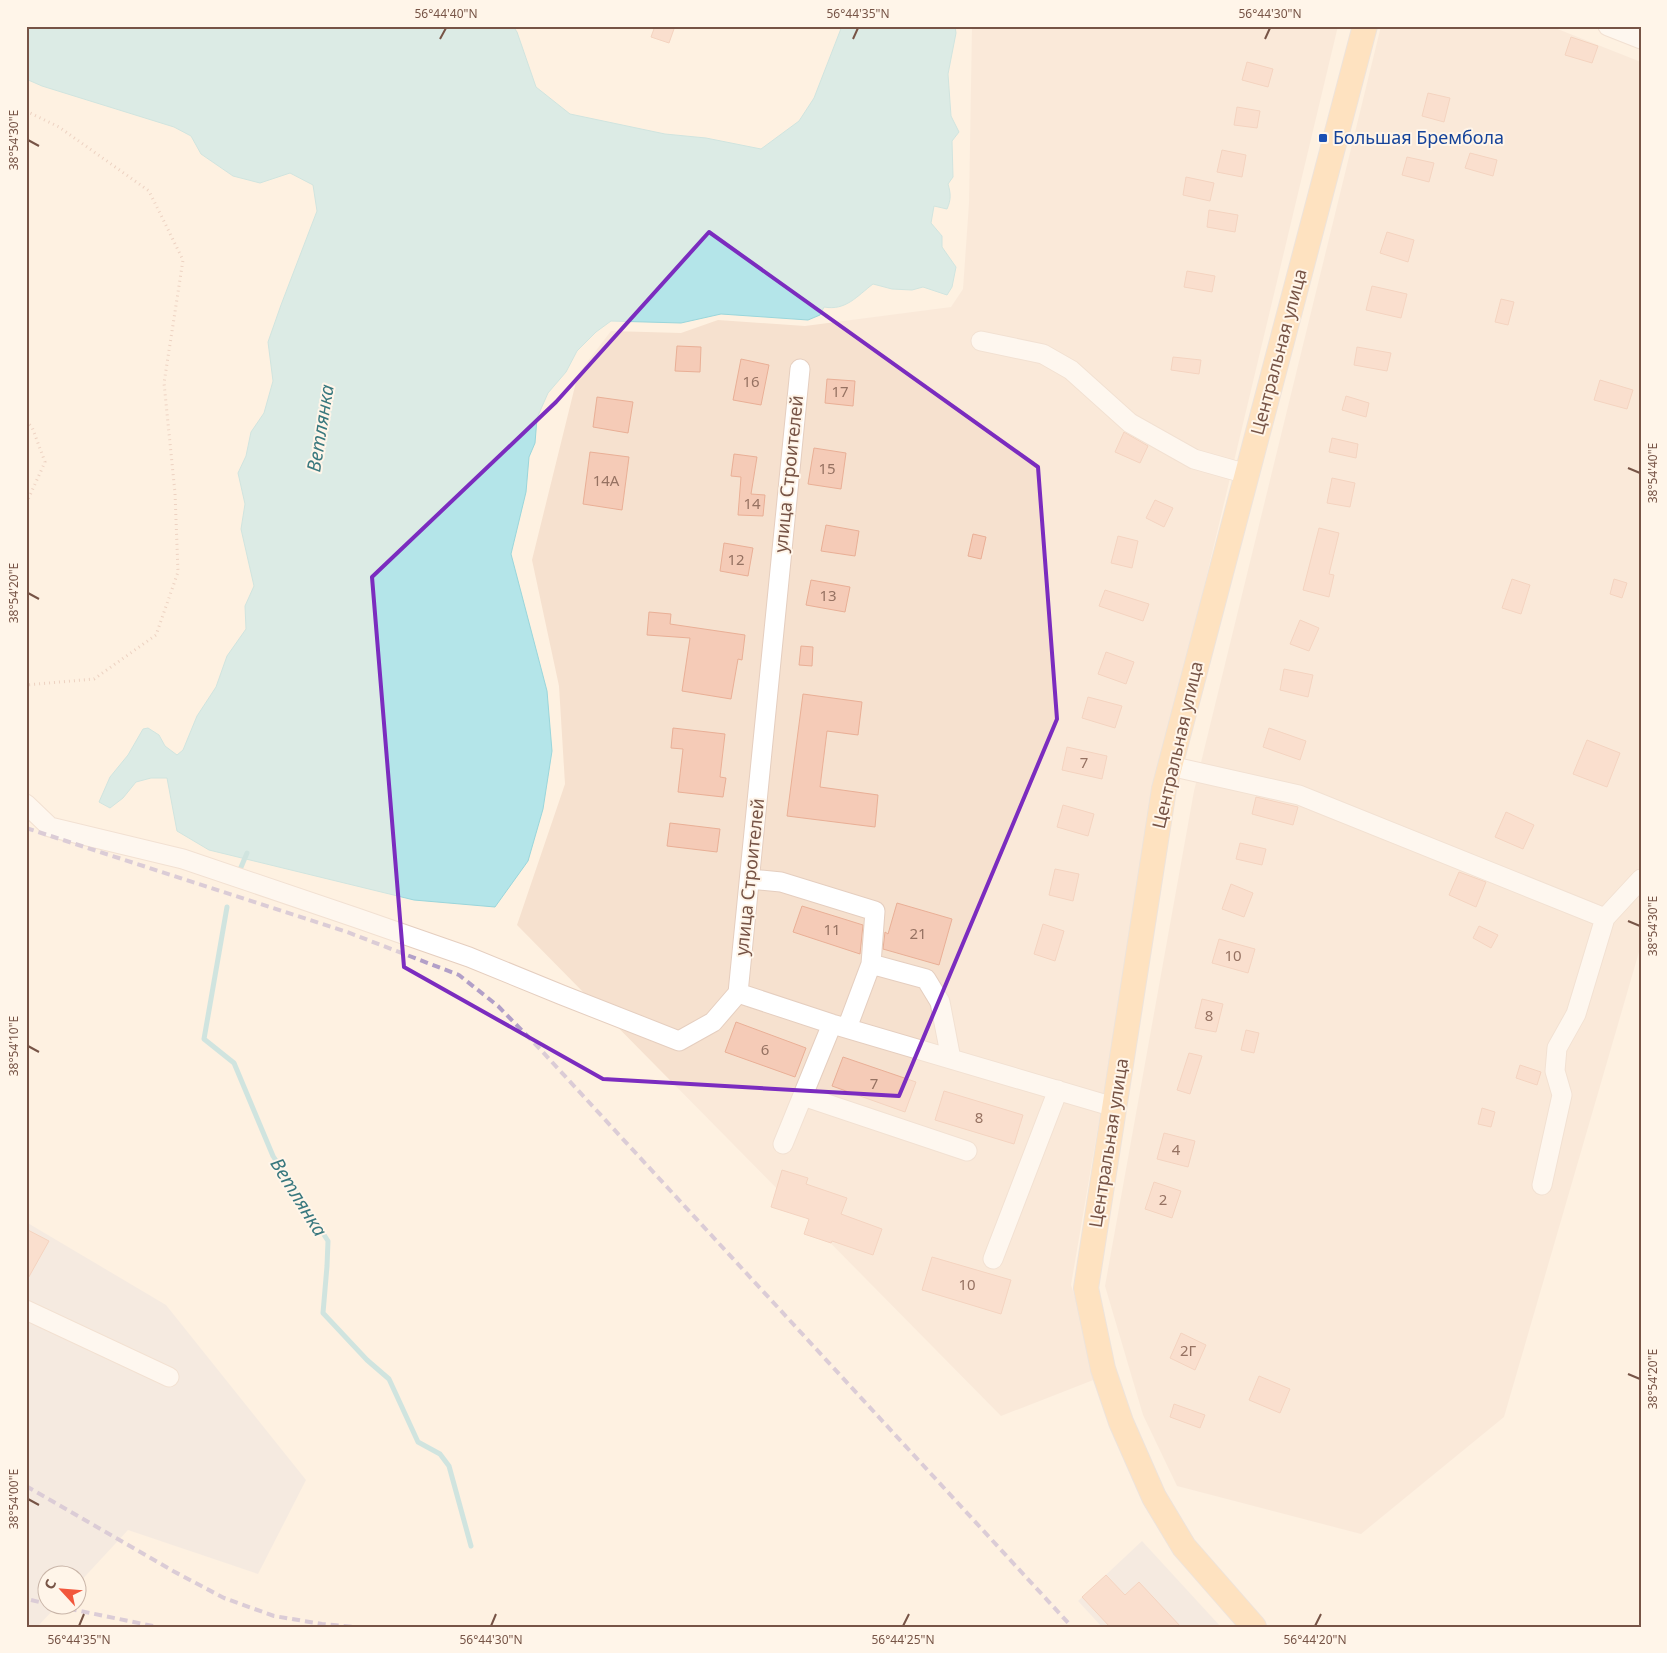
<svg xmlns="http://www.w3.org/2000/svg" width="1667" height="1653" font-family="'Noto Sans',sans-serif">
  <style>
    .residential { fill: #f6e1cf }
    .industrial { fill: #ece3dd }
    .water { fill: #b4e5e9; stroke: #9ad6db }
    .lines { fill: none; stroke-linecap: round; stroke-linejoin: round }
    .stream { stroke: #9ad6db; stroke-width: 5 }
    .building { fill: #f5cbb7; stroke: #e9af96 }
    .minor-casing { stroke: #e5cebf; stroke-width: 21 }
    .major-casing { stroke: #dcd3cf; stroke-width: 26 }
    .path { stroke: #daae9a; stroke-width: 3; stroke-dasharray: 1 4; stroke-linecap: butt }
    .minor { stroke: #fff; stroke-width: 19 }
    .major { stroke: #ffd097; stroke-width: 24 }
    .rail { stroke: #b29fc8; stroke-width: 4; stroke-dasharray: 8 5; stroke-linecap: butt }
    .marked { fill: none; stroke: #7b2cbf; stroke-width: 4; stroke-linejoin: round }
    .ticks { fill: none; stroke: #775446; stroke-width: 2 }
    .transit-dot { fill: #1a4fb4; stroke: #fff5e9; stroke-width: 2 }
    .labels { text-anchor: middle; stroke-width: 4; stroke-linejoin: round; paint-order: stroke }
    .number-label { font-size: 15px; fill: #967262 }
    .transit-label { font-size: 18px; fill: #164399; stroke: #fff5e9; text-anchor: start }
    .street-label { font-size: 18px; fill: #775446; stroke: #fff5e9 }
    .water-label { font-size: 19px; font-style: italic; fill: #39787e; stroke: #fff5e9 }
    .neatline { fill: none; stroke: #775446; stroke-width: 2 }
    .ticks-label { font-size: 12px; text-anchor: middle; fill: #775446 }
  </style>
  <rect width="100%" height="100%" fill="#fef1e1"/>
  <!-- residential -->
  <path class="residential" d="M 972,26 L 1338,26 L 1156,788 L 1071,1285 L 1101,1377 L 1001,1416 L 517,925 L 565,784 L 559,686 L 532,560 L 578,374 L 611,331 L 681,333 L 718,320 L 805,326 L 951,307 L 963,289 L 969,203 Z
    M 1381,26 L 1550,26 L 1641,62 L 1641,945 L 1504,1417 L 1361,1534 L 1177,1486 L 1143,1415 L 1105,1286 L 1194,791 Z"/>
  <!-- industrial -->
  <path class="industrial" d="M 26,1222 L 166,1305 L 306,1480 L 258,1574 L 128,1530 L 78,1584 L 78,1576 L 48,1576 L 48,1606 L 57,1606 L 37,1627 L 26,1627 Z
    M 1142,1541 L 1221,1627 L 1102,1627 L 1078,1601 Z"/>
  <!-- water -->
  <path class="water" d="M 26,26 L 513,26 L 517,32 L 536,87 L 570,114 L 665,134 L 706,138 L 761,149 L 799,121 L 814,98 L 842,26 L 955,26 L 956,33 L 948,74 L 951,116 L 959,132 L 952,141 L 953,177 L 948,184 C 951,194 951,200 947,209 L 934,206 L 931,223 L 942,236 L 942,247 L 956,267 L 952,287 L 947,295 L 923,287 L 912,290 L 892,289 L 873,284 C 857,296 846,311 824,307 L 820,315 L 808,320 L 721,314 L 681,323 L 611,321 L 596,332 L 577,351 L 566,372 L 548,393 L 537,418 L 535,443 L 529,457 L 526,492 L 511,554 L 547,691 L 552,751 L 543,809 L 528,861 L 495,907 L 414,900 L 209,850 L 177,831 L 167,778 L 151,778 L 136,782 L 123,798 L 110,808 L 99,802 L 110,777 L 128,755 L 143,729 L 148,728 L 159,735 L 165,746 L 177,755 L 183,750 L 197,716 L 216,687 L 227,656 L 246,629 L 245,606 L 254,586 L 241,529 L 245,504 L 238,473 L 246,456 L 251,432 L 264,413 L 273,381 L 268,342 L 281,305 L 317,211 L 313,185 L 290,173 L 260,183 L 233,176 L 201,154 L 191,136 L 174,127 L 42,86 L 26,79 Z"/>
  <g class="lines">
    <!-- stream -->
    <path class="stream" d="M 239,872 L 247,853
      M 227,907 L 204,1039 L 234,1063 L 273,1156 L 328,1241 L 327,1266 L 323,1313 L 367,1360 L 389,1379 L 418,1442 L 440,1454 L 449,1466 L 471,1546"/>
  </g>
  <!-- building -->
  <path class="building" d="M 655,26 L 675,26 L 669,43 L 651,37 Z
    M 1571,37 L 1598,46 L 1592,63 L 1565,55 Z
    M 1247,62 L 1273,69 L 1268,87 L 1242,80 Z
    M 1428,93 L 1450,98 L 1444,122 L 1422,116 Z
    M 1237,107 L 1260,111 L 1257,128 L 1234,125 Z
    M 1222,150 L 1246,155 L 1242,177 L 1217,172 Z
    M 1470,153 L 1497,160 L 1493,176 L 1465,168 Z
    M 1407,157 L 1434,163 L 1429,182 L 1402,175 Z
    M 1186,177 L 1214,183 L 1210,201 L 1183,195 Z
    M 1209,210 L 1238,215 L 1235,232 L 1207,227 Z
    M 1387,232 L 1414,240 L 1408,262 L 1380,253 Z
    M 1187,271 L 1215,276 L 1212,292 L 1184,287 Z
    M 1372,286 L 1407,294 L 1401,318 L 1366,310 Z
    M 1501,299 L 1514,302 L 1508,325 L 1495,322 Z
    M 677,346 L 701,347 L 700,372 L 675,371 Z
    M 1357,347 L 1391,353 L 1387,371 L 1354,365 Z
    M 1173,357 L 1201,360 L 1199,374 L 1171,370 Z
    M 741,359 L 769,365 L 761,405 L 733,400 Z
    M 827,379 L 855,381 L 853,406 L 825,403 Z
    M 1600,380 L 1633,390 L 1627,409 L 1594,400 Z
    M 1346,396 L 1369,403 L 1366,417 L 1342,410 Z
    M 597,397 L 633,402 L 628,433 L 593,427 Z
    M 1124,432 L 1148,446 L 1140,463 L 1115,452 Z
    M 1332,438 L 1358,444 L 1356,458 L 1329,452 Z
    M 814,448 L 846,453 L 841,489 L 808,484 Z
    M 590,452 L 629,457 L 622,510 L 583,504 Z
    M 734,454 L 757,457 L 751,494 L 765,495 L 763,516 L 738,515 L 741,477 L 731,476 Z
    M 1332,478 L 1355,483 L 1350,507 L 1327,503 Z
    M 1155,500 L 1173,508 L 1164,527 L 1146,518 Z
    M 826,525 L 859,531 L 855,556 L 821,551 Z
    M 1319,528 L 1339,533 L 1329,574 L 1334,575 L 1329,597 L 1303,590 Z
    M 973,534 L 986,537 L 981,559 L 968,556 Z
    M 1118,536 L 1138,541 L 1132,568 L 1111,563 Z
    M 724,543 L 753,548 L 748,576 L 720,571 Z
    M 1512,579 L 1530,585 L 1521,614 L 1502,608 Z
    M 1614,579 L 1627,583 L 1622,598 L 1610,594 Z
    M 811,580 L 850,587 L 845,612 L 806,605 Z
    M 1105,590 L 1149,604 L 1143,621 L 1099,606 Z
    M 649,612 L 671,614 L 670,624 L 745,635 L 742,660 L 738,659 L 731,699 L 682,691 L 690,638 L 647,635 Z
    M 1300,620 L 1319,628 L 1309,651 L 1290,644 Z
    M 801,646 L 813,647 L 812,666 L 799,665 Z
    M 1106,652 L 1134,662 L 1126,684 L 1098,674 Z
    M 1284,669 L 1313,675 L 1308,697 L 1280,690 Z
    M 803,694 L 862,702 L 858,735 L 827,731 L 820,787 L 878,795 L 875,827 L 787,816 Z
    M 1088,697 L 1122,706 L 1115,728 L 1082,718 Z
    M 673,728 L 725,734 L 720,777 L 726,778 L 723,797 L 678,792 L 683,749 L 671,748 Z
    M 1269,728 L 1306,741 L 1300,760 L 1263,747 Z
    M 1587,740 L 1620,753 L 1607,787 L 1573,774 Z
    M 1067,747 L 1107,756 L 1102,779 L 1062,770 Z
    M 1256,797 L 1298,807 L 1293,825 L 1252,814 Z
    M 1063,805 L 1094,814 L 1088,836 L 1057,827 Z
    M 1506,812 L 1534,825 L 1523,849 L 1495,837 Z
    M 670,823 L 720,829 L 717,852 L 667,846 Z
    M 1240,843 L 1266,849 L 1262,865 L 1236,859 Z
    M 1055,869 L 1079,874 L 1073,901 L 1049,895 Z
    M 1459,872 L 1486,882 L 1476,907 L 1449,895 Z
    M 1231,884 L 1253,893 L 1244,917 L 1222,909 Z
    M 897,903 L 952,919 L 939,965 L 883,949 L 885,932 L 888,934 Z
    M 802,906 L 863,925 L 860,954 L 793,932 Z
    M 1043,924 L 1064,931 L 1055,961 L 1034,954 Z
    M 1479,926 L 1498,935 L 1491,948 L 1473,938 Z
    M 1219,939 L 1255,949 L 1248,973 L 1212,963 Z
    M 1202,999 L 1223,1004 L 1216,1032 L 1195,1028 Z
    M 736,1022 L 806,1048 L 795,1077 L 725,1052 Z
    M 1246,1030 L 1259,1033 L 1254,1053 L 1241,1050 Z
    M 1189,1053 L 1202,1056 L 1190,1094 L 1177,1090 Z
    M 843,1057 L 916,1082 L 905,1112 L 832,1086 Z
    M 1520,1065 L 1541,1072 L 1537,1085 L 1516,1078 Z
    M 944,1091 L 1023,1115 L 1014,1144 L 935,1120 Z
    M 1482,1108 L 1495,1112 L 1491,1127 L 1478,1124 Z
    M 1164,1133 L 1195,1141 L 1188,1167 L 1157,1159 Z
    M 782,1170 L 808,1178 L 806,1184 L 847,1198 L 841,1214 L 882,1229 L 873,1255 L 832,1241 L 831,1243 L 804,1234 L 809,1219 L 771,1207 Z
    M 1154,1182 L 1181,1191 L 1172,1218 L 1145,1209 Z
    M 26,1229 L 49,1241 L 26,1282 Z
    M 932,1257 L 1011,1280 L 1001,1314 L 922,1290 Z
    M 1181,1333 L 1206,1345 L 1195,1370 L 1170,1358 Z
    M 1259,1376 L 1290,1389 L 1280,1413 L 1249,1400 Z
    M 1174,1404 L 1205,1415 L 1200,1428 L 1170,1417 Z
    M 1106,1575 L 1125,1595 L 1139,1582 L 1181,1627 L 1110,1627 L 1082,1597 Z"/>
  <g class="lines">
    <defs>
      <path id="minor" d="M 1608,26 L 1641,39
        M 981,341 L 1043,354 L 1071,370 L 1130,423 L 1194,459 L 1247,474
        M 800,369 L 738,993 L 832,1024 L 1114,1107
        M 1170,766 L 1299,795 L 1605,918 L 1576,1014 L 1557,1048 L 1555,1071 L 1562,1095 L 1542,1185
        M 26,804 L 50,827 L 183,859 L 357,918 L 469,957 L 562,995 L 679,1041 L 713,1022 L 738,993
        M 750,879 L 781,882 L 875,911 L 871,964
        M 1605,918 L 1641,879
        M 847,1028 L 871,964 L 926,979 L 940,1002 L 951,1059
        M 803,1096 L 967,1151
        M 783,1144 L 832,1024
        M 993,1259 L 1058,1090
        M 26,1310 L 169,1377"/>
      <path id="major" d="M 1254,1627 L 1184,1547 L 1154,1497 L 1121,1422 L 1103,1369 L 1086,1288 L 1164,789 L 1365,26"/>
    </defs>
    <!-- minor casing -->
    <use href="#minor" class="minor-casing"/>
    <!-- major casing -->
    <use href="#major" class="major-casing"/>
    <!-- path -->
    <path class="path" d="M 26,111 L 59,127 L 149,191 L 183,260 L 164,383 L 175,493 L 178,572 L 156,635 L 94,679 L 26,685
      M 26,421 L 32,427 L 45,462 L 26,504"/>
    <!-- minor -->
    <use href="#minor" class="minor"/>
    <!-- major -->
    <use href="#major" class="major"/>
    <!-- rail -->
    <path class="rail" d="M 26,828 L 347,932 L 459,975 L 498,1006 L 540,1049 L 1072,1627
      M 26,1486 L 173,1571 L 224,1598 L 274,1616 L 322,1624 L 353,1627
      M 31,1600 L 48,1604
      M 56,1606 L 158,1627"/>
  </g>
  <!-- marked area -->
  <path d="M0 0H1667V1653H0ZM 709,232 L 1038,467 L 1057,719 L 899,1096 L 603,1079 L 404,967 L 372,577 L 556,402 Z" fill="#fef1e1" fill-opacity=".55" fill-rule="evenodd"/>
  <path class="marked" d="M 709,232 L 1038,467 L 1057,719 L 899,1096 L 603,1079 L 404,967 L 372,577 L 556,402 Z"/>
  <!-- ticks -->
  <path class="ticks" d="M 440,39 L 446,28M 853,39 L 858,28M 1265,39 L 1270,28M 28,140 L 39,146M 1628,468 L 1640,473M 28,593 L 39,599M 1628,921 L 1640,926M 28,1046 L 39,1052M 1628,1374 L 1640,1379M 28,1499 L 39,1505M 79,1626 L 84,1614M 491,1626 L 496,1614M 903,1626 L 909,1614M 1315,1626 L 1321,1614"/>
  <!-- markers -->
  <rect class="transit-dot" x="1318" y="133" width="10" height="10" rx="2.5"/>
  <g class="labels">
    <!-- number labels -->
    <g class="number-label">
      <text x="751" y="387">16</text>
      <text x="840" y="397">17</text>
      <text x="827" y="474">15</text>
      <text x="606" y="486">14А</text>
      <text x="752" y="509">14</text>
      <text x="736" y="565">12</text>
      <text x="828" y="601">13</text>
      <text x="1084" y="768">7</text>
      <text x="832" y="935">11</text>
      <text x="918" y="939">21</text>
      <text x="1233" y="961">10</text>
      <text x="1209" y="1021">8</text>
      <text x="765" y="1055">6</text>
      <text x="874" y="1089">7</text>
      <text x="979" y="1123">8</text>
      <text x="1176" y="1155">4</text>
      <text x="1163" y="1205">2</text>
      <text x="967" y="1290">10</text>
      <text x="1188" y="1356">2Г</text>
    </g>
    <!-- transit labels -->
    <g class="transit-label">
      <text x="1333" y="144">Большая Брембола</text>
    </g>
    <!-- street labels -->
    <g class="street-label">
      <text transform="translate(1279 352) rotate(-75)" y="6">Центральная улица</text>
      <text transform="translate(789 474) rotate(-84)" y="6">улица Строителей</text>
      <text transform="translate(1178 745) rotate(-77)" y="6">Центральная улица</text>
      <text transform="translate(750 877) rotate(-84)" y="6">улица Строителей</text>
      <text transform="translate(1109 1143) rotate(-81)" y="6">Центральная улица</text>
    </g>
    <!-- water labels -->
    <g class="water-label">
      <text transform="translate(320 428) rotate(-81)" y="7">Ветлянка</text>
      <text transform="translate(299 1197) rotate(58)" y="7">Ветлянка</text>
    </g>
  </g>
  <!-- border -->
  <rect width="1667" height="1653" fill="none" stroke="#fff5e9" stroke-width="55"/>
  <!-- north arrow -->
  <g transform="translate(62 1590) rotate(296)"><circle r="24" fill="#fff5e9" stroke="#c9b5a8"/>
  <path d="M0-4L9 19L0 12L-9 19Z" fill="#f2573c"/>
  <text y="-8" font-size="14" font-weight="bold" text-anchor="middle" fill="#775446">С</text>
  </g>
  <rect x="28" y="28" width="1612" height="1598" class="neatline"/>
  <g class="ticks-label">
    <text x="446" y="18">56°44'40"N</text>
    <text x="858" y="18">56°44'35"N</text>
    <text x="1270" y="18">56°44'30"N</text>
    <text transform="translate(14 140) rotate(-90)" y="4">38°54'30"E</text>
    <text transform="translate(1653 473) rotate(-90)" y="4">38°54'40"E</text>
    <text transform="translate(14 593) rotate(-90)" y="4">38°54'20"E</text>
    <text transform="translate(1653 926) rotate(-90)" y="4">38°54'30"E</text>
    <text transform="translate(14 1046) rotate(-90)" y="4">38°54'10"E</text>
    <text transform="translate(1653 1379) rotate(-90)" y="4">38°54'20"E</text>
    <text transform="translate(14 1499) rotate(-90)" y="4">38°54'00"E</text>
    <text x="79" y="1644">56°44'35"N</text>
    <text x="491" y="1644">56°44'30"N</text>
    <text x="903" y="1644">56°44'25"N</text>
    <text x="1315" y="1644">56°44'20"N</text>
  </g>
</svg>
